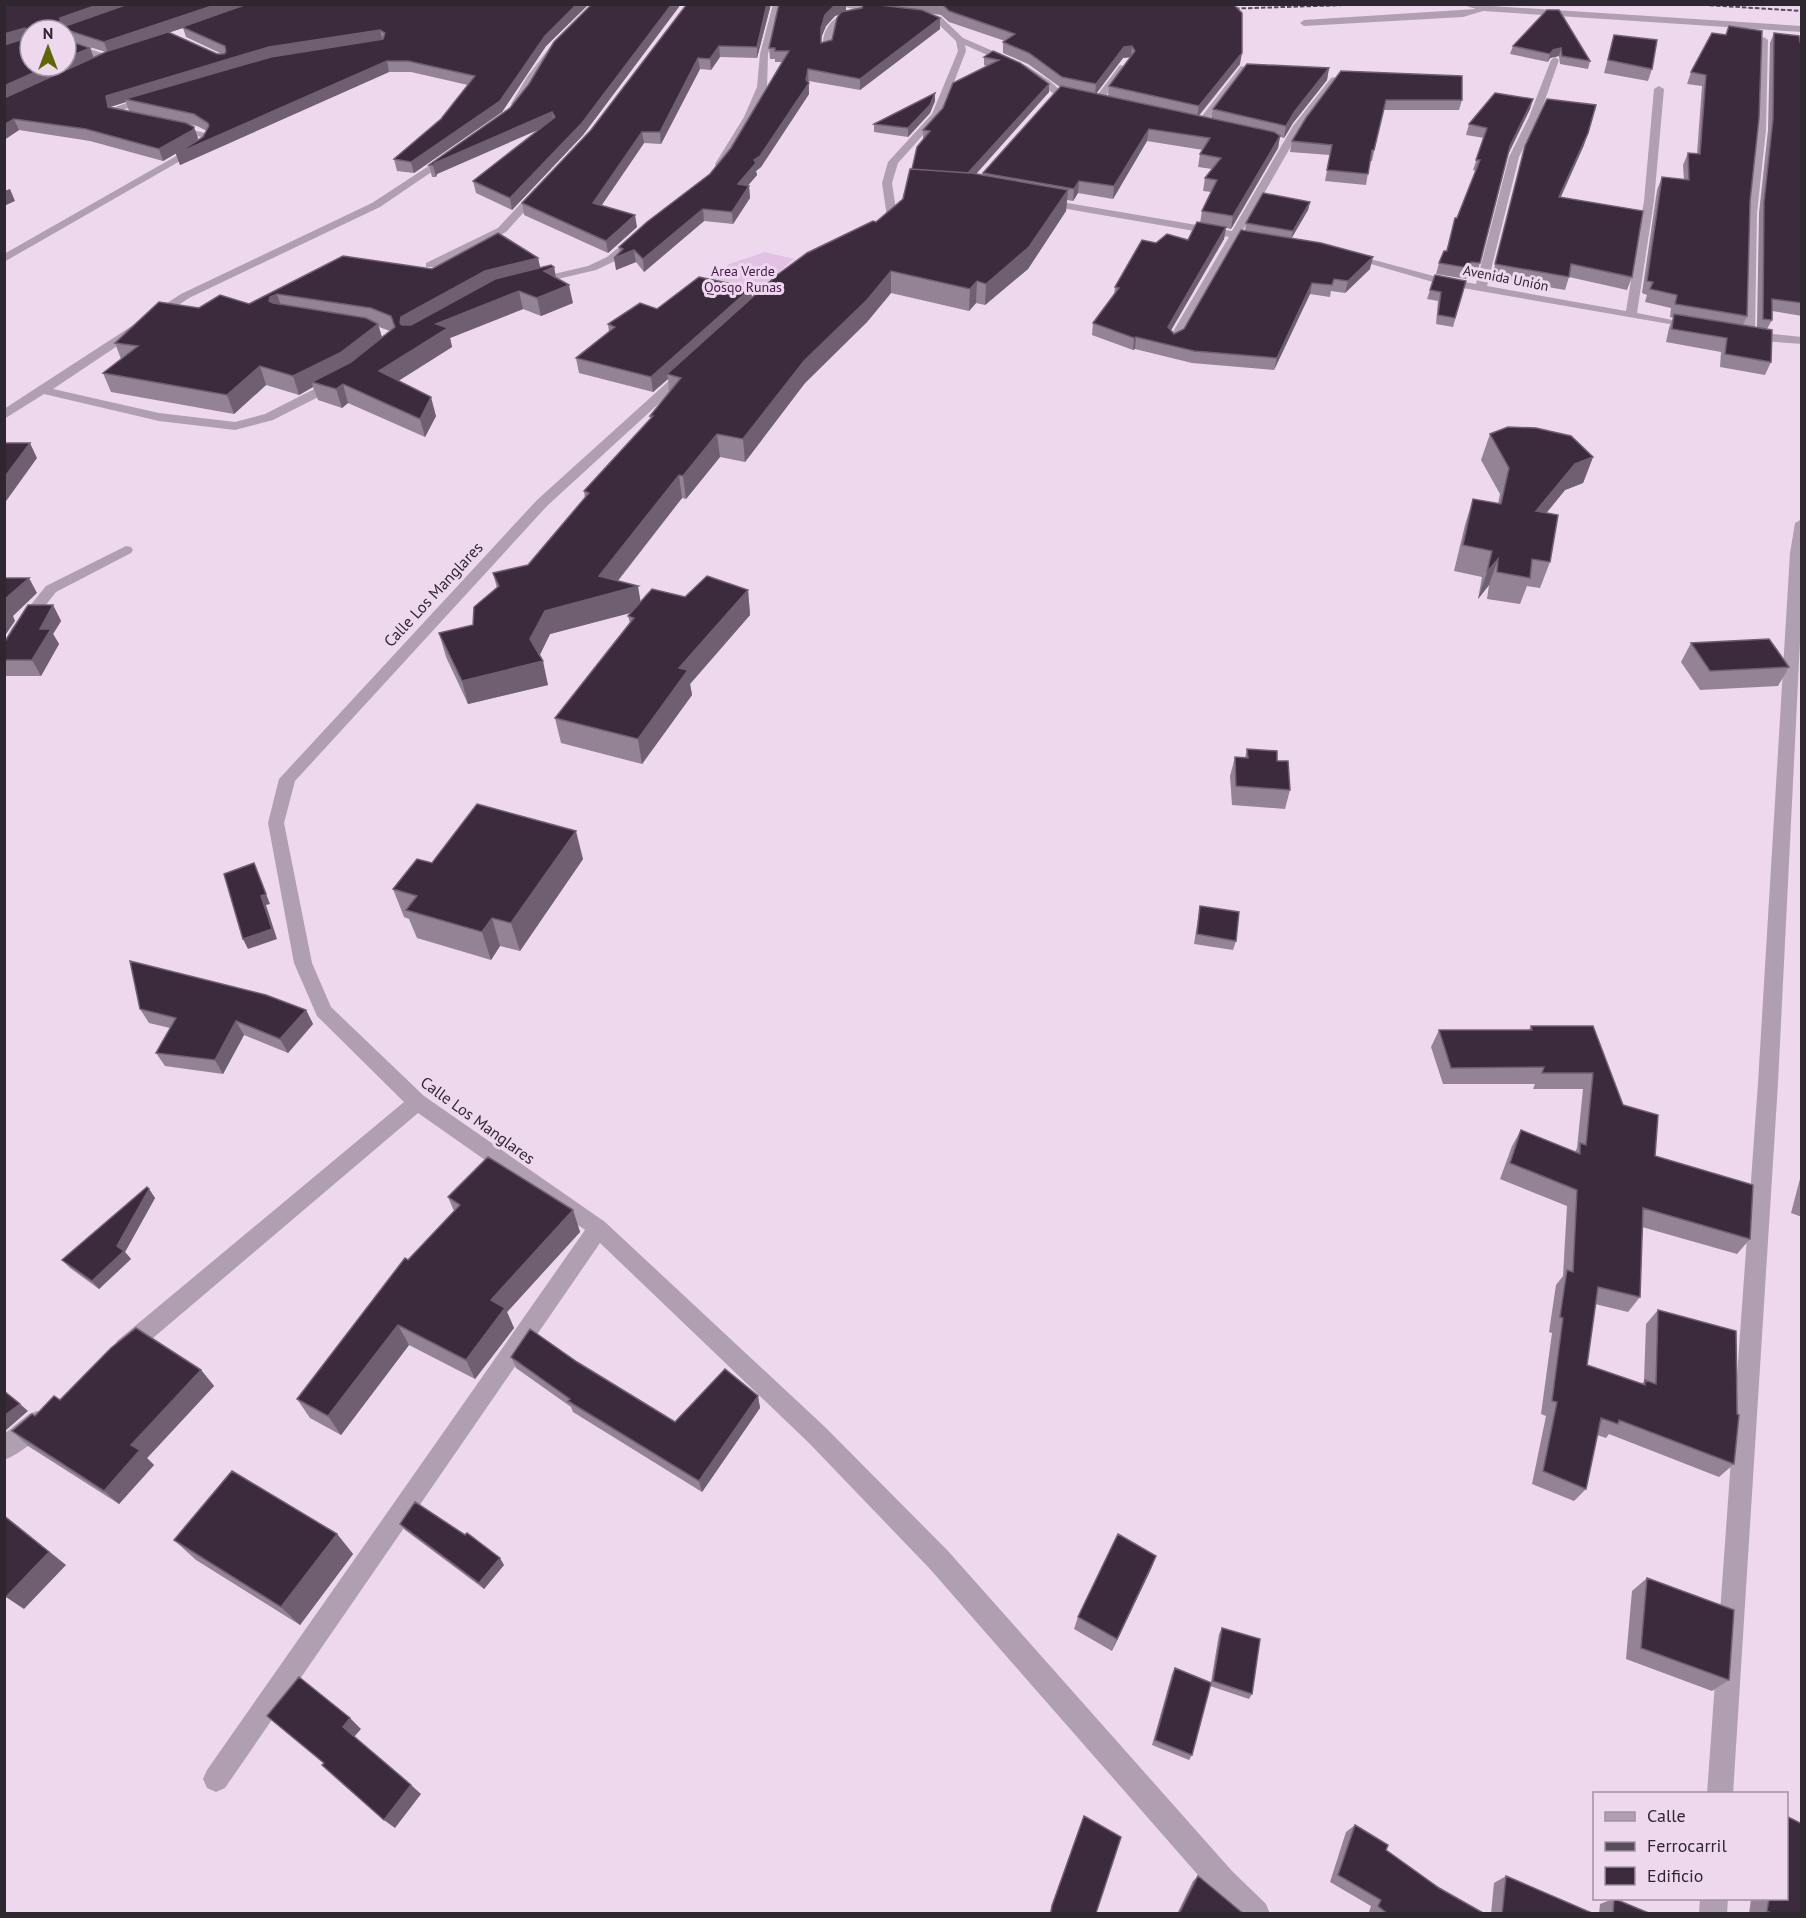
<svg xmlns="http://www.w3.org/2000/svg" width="1806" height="1918" font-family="'PT Sans',sans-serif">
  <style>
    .green { fill: #e3c1e4 }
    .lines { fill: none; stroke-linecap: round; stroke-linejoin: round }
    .minor { fill: #b09eb1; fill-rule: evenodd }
    .rail { stroke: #584e59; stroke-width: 2; stroke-dasharray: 4.5 2; stroke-linecap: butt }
    .wall { fill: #948295; fill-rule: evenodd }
    .shaded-wall { fill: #705f71 }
    .building { fill: #3b2b3c; stroke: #705f71; stroke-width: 1.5 }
    .labels { text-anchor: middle; stroke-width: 6; stroke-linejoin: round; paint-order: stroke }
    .far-park-label { font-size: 14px; fill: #48164b; stroke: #edd8ee }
    .far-street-label { font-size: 14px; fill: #2e272f; stroke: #edd8ee }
    .street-label { font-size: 16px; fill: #2e272f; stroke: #edd8ee }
  </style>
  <rect width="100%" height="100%" fill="#edd8ee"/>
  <!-- green -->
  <path class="green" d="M 765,252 L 794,259 L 748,299 L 696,288 L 729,264 Z"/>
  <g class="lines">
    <!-- minor -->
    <path class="minor" d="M 773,4 L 781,4 L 768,54 L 767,87 L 754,117 L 725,164 L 716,166 L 715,164 L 744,117 L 757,87 L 760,54 Z
      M 830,4 L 852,4 L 887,12 L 883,15 Z
      M 1460,4 L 1802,26 L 1802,32 L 1483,11 L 1463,17 L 1304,26 L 1300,23 L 1304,20 L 1476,9 Z
      M 849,13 L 862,16 L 840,21 L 835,28 L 830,50 L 823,52 C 821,33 829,17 849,13 Z
      M 917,13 L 941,17 L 963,38 L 1027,66 L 1050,81 L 1062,92 L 1054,94 L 1021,70 L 965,45 L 966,51 L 941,115 L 898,163 L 892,183 L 897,217 L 887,230 L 883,231 L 878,228 L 887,217 L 882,183 L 888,162 L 932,114 L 958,51 L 956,41 L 935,21 L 914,18 L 913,16 Z
      M 1764,37 L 1768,40 L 1766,130 L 1757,213 L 1755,332 L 1802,337 L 1802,344 L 1749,340 L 1742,335 L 1747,213 L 1756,130 L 1760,40 Z
      M 66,41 L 111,56 L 112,58 L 108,61 L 66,47 Z
      M 553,43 L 560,45 L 536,78 L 519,106 L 513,106 L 511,104 L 527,77 Z
      M 1555,57 L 1559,60 L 1539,117 L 1519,157 L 1487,286 L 1626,311 L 1644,201 L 1654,89 L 1659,86 L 1664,89 L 1654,201 L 1637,313 L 1698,325 L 1698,329 L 1440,284 L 1343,256 L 1348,253 L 1441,278 L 1476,284 L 1509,157 L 1529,117 L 1551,60 Z
      M 1120,65 L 1127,67 L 1100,104 L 1094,104 L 1092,102 Z
      M 1241,66 L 1248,68 L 1204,125 L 1198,125 L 1198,121 Z
      M 1334,77 L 1339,80 L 1302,127 L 1242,232 L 1266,237 L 1267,239 L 1262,242 L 1238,238 L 1178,342 L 1170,342 L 1168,340 L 1229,237 L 1044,205 L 1039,202 L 1044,199 L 1232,231 L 1293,126 L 1331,78 Z
      M 148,96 L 156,98 L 120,111 L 136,115 L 136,119 L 116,117 L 111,114 L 112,108 Z
      M 169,124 L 209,134 L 208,145 L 4,262 L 4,254 L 199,143 L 201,137 L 169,128 Z
      M 447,154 L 455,156 L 380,207 L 189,298 L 53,389 L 159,413 L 235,422 L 265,414 L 332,380 L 340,380 L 340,386 L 273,420 L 235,430 L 159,421 L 44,394 L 4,419 L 4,409 L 181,294 L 372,203 Z
      M 535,188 L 544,190 L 506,232 L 434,267 L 426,267 L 426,263 L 498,228 Z
      M 636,233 L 641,236 L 640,238 L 615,261 L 596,270 L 532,285 L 526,282 L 528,280 L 588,266 L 607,257 Z
      M 686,368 L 690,369 L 690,375 L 547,506 L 295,781 L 284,823 L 312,963 L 331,1007 L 424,1096 L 605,1222 L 825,1427 L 948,1551 L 1232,1871 L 1266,1904 L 1270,1914 L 1236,1914 L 1212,1891 L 930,1569 L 809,1443 L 600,1243 L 225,1788 L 216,1792 L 207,1788 L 203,1779 L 207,1770 L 585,1230 L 418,1113 L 133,1355 L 125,1358 L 117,1355 L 114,1348 L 117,1341 L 404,1102 L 317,1016 L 294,963 L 268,823 L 279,779 L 537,500 L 682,369 Z
      M 1802,519 L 1802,602 L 1778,1083 L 1733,1794 L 1707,1794 L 1758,1083 L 1790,553 L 1795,523 Z
      M 126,546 L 131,547 L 133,550 L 131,553 L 56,592 L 26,630 L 9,661 L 4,663 L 4,642 L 12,628 L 46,586 Z
      M 37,1411 L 45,1414 L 48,1422 C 42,1437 20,1454 4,1460 L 4,1434 L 29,1414 Z
      M 1700,1898 L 1728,1898 L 1727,1914 L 1699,1914 Z"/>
    <!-- rail -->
    <path class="rail" d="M 1690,4 L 1802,11
      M 1222,9 L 1377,4"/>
  </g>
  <!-- wall -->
  <path class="wall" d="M 4,4 L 589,4 L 546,46 L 502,112 L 414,173 L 397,171 L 394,159 L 441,119 L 468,85 L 411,72 L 389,72 L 180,165 L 176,154 L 177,153 L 163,161 L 90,141 L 19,130 L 4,140 ZM 183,28 L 186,37 L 222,54 L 217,54 L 169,32 ZM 30,30 L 66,30 L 66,40 L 106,52 L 94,58 ZM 126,102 L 129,111 L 110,107 ZM 189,124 L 197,126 L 207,131 L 203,137 L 197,141 L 198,138 Z
    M 592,4 L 681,4 L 583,135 L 512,210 L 476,193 L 473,181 L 541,128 L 437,174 L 436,177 L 432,177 L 429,165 L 510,108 Z
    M 687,4 L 771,4 L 757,58 L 720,57 L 711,70 L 700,69 L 661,144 L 644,143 L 601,206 L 637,227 L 608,253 L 524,215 L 522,203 L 591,130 Z
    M 779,4 L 846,4 L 846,11 L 873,4 L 1233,4 L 1240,64 L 1199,116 L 1211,118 L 1213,109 L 1329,68 L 1327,80 L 1293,123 L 1284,138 L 1280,137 L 1278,148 L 1231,229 L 1226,228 L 1224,239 L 1171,330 L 1174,334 L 1184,329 L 1245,231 L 1246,223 L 1310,202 L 1308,210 L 1291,239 L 1370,269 L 1345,293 L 1331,291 L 1330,297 L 1310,294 L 1274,370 L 1192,363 L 1135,349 L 1133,350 L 1092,335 L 1093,323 L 1114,296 L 1115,287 L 1156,243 L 1188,240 L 1200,223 L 1202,211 L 1211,192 L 1203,191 L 1205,178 L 1212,169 L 1198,167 L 1200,154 L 1203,150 L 1147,141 L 1113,199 L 1078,193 L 1073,201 L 1067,200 L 1066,211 L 1028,269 L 985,305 L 976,303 L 969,311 L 891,293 L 867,322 L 805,383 L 745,462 L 720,457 L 686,499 L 682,498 L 618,581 L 641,602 L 748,590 L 750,615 L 690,684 L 692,695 L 642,764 L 561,743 L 555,718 L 630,623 L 628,616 L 632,612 L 550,634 L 539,656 L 548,685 L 468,704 L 446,657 L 439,633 L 473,625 L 497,588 L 493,573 L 528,565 L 585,498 L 584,491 L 651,419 L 650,416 L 669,392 L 668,379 L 653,392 L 579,373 L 576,358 L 609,332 L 608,324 L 657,309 L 751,288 L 752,298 L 876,222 L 903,199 L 912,169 L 923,139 L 923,130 L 987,66 L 984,65 L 984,57 L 993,51 L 1049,84 L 1049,92 L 976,174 L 983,175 L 983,173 L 1060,87 L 1028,64 L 1003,53 L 1003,42 L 1005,41 L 949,22 L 941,15 L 927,13 L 940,29 L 860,90 L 809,81 L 809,94 L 761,167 L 756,171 L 757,175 L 747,186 L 749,186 L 750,198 L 733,224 L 704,221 L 644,272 L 636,262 L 616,270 L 619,253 L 619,247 L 710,174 L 731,148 L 782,62 L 775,62 L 775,59 L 770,59 L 769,48 ZM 840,14 L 832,40 L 821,43 L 821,38 L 826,26 L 835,16 ZM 1131,57 L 1109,86 L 1108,96 L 1096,94 L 1123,58 Z
    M 1547,10 L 1590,61 L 1588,69 L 1560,64 L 1559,56 L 1550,58 L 1548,62 L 1510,54 L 1513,46 Z
    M 1712,33 L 1750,201 L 1747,316 L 1743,325 L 1757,328 L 1759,213 L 1768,130 L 1770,43 L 1774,33 L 1802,42 L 1802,316 L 1772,311 L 1772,320 L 1767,329 L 1771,362 L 1765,375 L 1720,367 L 1721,352 L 1666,342 L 1669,328 L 1673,318 L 1670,317 L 1671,308 L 1645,302 L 1647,295 L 1642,293 L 1657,190 L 1662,177 L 1684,180 L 1683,165 L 1688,153 L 1697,154 L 1702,86 L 1687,84 L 1691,72 Z
    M 1614,35 L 1652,69 L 1648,81 L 1604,73 Z
    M 1341,71 L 1462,100 L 1459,110 L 1383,110 L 1372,161 L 1370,161 L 1366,185 L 1325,181 L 1330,155 L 1290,152 L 1292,141 Z
    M 1533,99 L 1530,109 L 1508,155 L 1477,274 L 1468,273 L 1466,279 L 1436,274 L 1439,263 L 1446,251 L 1457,218 L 1476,171 L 1473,170 L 1484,138 L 1466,135 L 1469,124 Z
    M 935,101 L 930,113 L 908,137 L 874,132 L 874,124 Z
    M 1584,145 L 1561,197 L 1632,277 L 1627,290 L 1569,277 L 1565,290 L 1492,277 L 1525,146 Z
    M 343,256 L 432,269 L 538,258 L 540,268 L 554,267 L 556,277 L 573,303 L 541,316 L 523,309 L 450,338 L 452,347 L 398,381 L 436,416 L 425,437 L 348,403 L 342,408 L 318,400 L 313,387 L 299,395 L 266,385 L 234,414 L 111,392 L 103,373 L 121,359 L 115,343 L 199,308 L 249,304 ZM 379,327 L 390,331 L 382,337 Z
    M 1466,281 L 1453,327 L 1436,324 L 1438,301 L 1427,299 L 1430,290 Z
    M 1490,434 L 1593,457 L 1583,483 L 1565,490 L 1546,513 L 1550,562 L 1540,588 L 1527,586 L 1520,604 L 1487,599 L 1489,585 L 1478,599 L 1482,577 L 1454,571 L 1465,525 L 1473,499 L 1498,504 L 1500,494 L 1481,460 Z
    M 53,605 L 61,621 L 53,634 L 59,644 L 41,676 L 4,676 L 4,643 Z
    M 1691,643 L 1789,667 L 1778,686 L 1700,690 L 1681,662 Z
    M 1247,749 L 1277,761 L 1290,790 L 1285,809 L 1232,805 L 1230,776 L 1235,757 L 1245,758 Z
    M 583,859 L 520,951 L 500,946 L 491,960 L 417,938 L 409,919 L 404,917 L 393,889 L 432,863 Z
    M 1200,906 L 1236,941 L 1233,950 L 1194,944 Z
    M 140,1009 L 306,1010 L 313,1024 L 288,1053 L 244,1035 L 223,1074 L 165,1066 L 156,1053 L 170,1028 L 149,1023 Z
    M 1531,1026 L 1593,1026 L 1623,1105 L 1655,1156 L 1750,1239 L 1737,1254 L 1642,1227 L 1640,1297 L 1628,1312 L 1595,1304 L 1587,1365 L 1642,1384 L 1644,1381 L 1646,1324 L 1658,1310 L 1734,1464 L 1719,1477 L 1609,1434 L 1606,1438 L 1597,1435 L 1586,1489 L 1574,1501 L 1532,1484 L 1546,1416 L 1541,1414 L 1552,1333 L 1549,1332 L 1556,1285 L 1563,1276 L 1567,1206 L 1500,1179 L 1512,1146 L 1521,1130 L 1575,1152 L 1577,1148 L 1583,1089 L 1533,1089 L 1535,1084 L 1443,1084 L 1431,1047 L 1439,1030 L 1529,1030 Z
    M 1802,1171 L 1802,1217 L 1791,1213 Z
    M 149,1189 L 155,1198 L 125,1252 L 131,1259 L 99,1289 L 70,1268 L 62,1260 Z
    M 448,1197 L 573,1210 L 580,1232 L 507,1312 L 514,1328 L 475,1379 L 409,1345 L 341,1435 L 310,1418 L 297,1399 L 408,1260 L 454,1211 Z
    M 511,1357 L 675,1422 L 758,1396 L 760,1408 L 702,1492 L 573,1412 L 571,1407 L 516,1368 Z
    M 201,1370 L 214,1386 L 147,1458 L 154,1465 L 119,1504 L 28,1446 L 12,1431 L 60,1400 Z
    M 400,1524 L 504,1565 L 484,1589 L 405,1530 Z
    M 337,1534 L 353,1554 L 300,1625 L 196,1560 L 174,1540 Z
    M 1156,1556 L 1151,1569 L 1112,1651 L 1074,1629 L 1078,1617 Z
    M 1647,1578 L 1729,1680 L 1712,1691 L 1626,1659 L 1632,1591 Z
    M 1222,1628 L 1252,1694 L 1249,1699 L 1210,1686 L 1192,1755 L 1189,1760 L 1152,1745 L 1172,1674 L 1175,1668 L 1211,1682 L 1219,1634 Z
    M 1084,1816 L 1096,1913 L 1099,1914 L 1049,1914 Z
    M 1355,1825 L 1386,1850 L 1439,1888 L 1485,1914 L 1371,1914 L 1369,1912 L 1371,1906 L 1330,1882 L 1346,1832 Z
    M 1198,1876 L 1240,1911 L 1244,1914 L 1177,1914 L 1193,1881 Z
    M 1506,1876 L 1594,1914 L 1491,1914 L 1494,1883 Z
    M 1613,1899 L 1615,1899 L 1651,1914 L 1599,1914 L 1600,1904 Z
    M 1751,1899 L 1786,1899 L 1802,1914 L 1749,1914 Z"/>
  <!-- shaded-wall -->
  <path class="shaded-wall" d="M 100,4 L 134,4 L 64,29 L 60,25 L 60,18 Z
    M 218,4 L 252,4 L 182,27 L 183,28 L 108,53 L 104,42 Z
    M 577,4 L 589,4 L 546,46 L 502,112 L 414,173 L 411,162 Z
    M 672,4 L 681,4 L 583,135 L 512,210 L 510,198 Z
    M 767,4 L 771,4 L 757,58 L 757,47 Z
    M 838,4 L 846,4 L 846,12 L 835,16 L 826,26 L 821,38 L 821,28 L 825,15 L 834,6 Z
    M 940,18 L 940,29 L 860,90 L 860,79 Z
    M 25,28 L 29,39 L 4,46 L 4,34 Z
    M 380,30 L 383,41 L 125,99 L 126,102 L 110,107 L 113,118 L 108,107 L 106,96 L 269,47 Z
    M 719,46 L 720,57 L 711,70 L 710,59 Z
    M 1132,46 L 1131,57 L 1123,58 L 1095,95 L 1096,84 L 1124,47 Z
    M 90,48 L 94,58 L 4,99 L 4,86 L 49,66 L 66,66 L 66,58 Z
    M 1561,48 L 1559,56 L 1550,58 L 1548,62 L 1550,54 L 1553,50 Z
    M 1242,53 L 1240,64 L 1197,117 L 1199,106 Z
    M 698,58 L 700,69 L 661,144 L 660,132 Z
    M 387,61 L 389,72 L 180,165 L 176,154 Z
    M 1329,68 L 1327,80 L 1293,123 L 1284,138 L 1286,126 L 1295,111 Z
    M 808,69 L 809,94 L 761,167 L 756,171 L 757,175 L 739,196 L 738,184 L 806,80 Z
    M 1049,84 L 1049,92 L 967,184 L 967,174 Z
    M 935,93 L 935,101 L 930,113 L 908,137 L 908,128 Z
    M 1533,99 L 1530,109 L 1507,156 L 1510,146 Z
    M 552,112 L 554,123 L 437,174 L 436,177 L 433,165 L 435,163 Z
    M 14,119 L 19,130 L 4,140 L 4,125 Z
    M 194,127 L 198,138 L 197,141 L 163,161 L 159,149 Z
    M 1149,129 L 1147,141 L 1113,199 L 1114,186 Z
    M 642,132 L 644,143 L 595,215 L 593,203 Z
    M 1588,133 L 1584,145 L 1555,209 L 1559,197 Z
    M 1280,136 L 1278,148 L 1231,229 L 1233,216 Z
    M 1079,181 L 1078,193 L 1073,201 L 1074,189 Z
    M 749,186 L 750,198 L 733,224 L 732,212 Z
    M 10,189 L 15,201 L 4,206 L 4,191 Z
    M 1068,190 L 1066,211 L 1028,269 L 985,305 L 986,284 Z
    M 1310,202 L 1308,210 L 1291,239 L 1293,231 Z
    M 703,209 L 704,221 L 644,272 L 643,259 Z
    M 635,215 L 637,227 L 608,253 L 606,241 Z
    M 1226,227 L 1224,239 L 1166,339 L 1168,327 Z
    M 634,250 L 636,262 L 616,270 L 614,258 Z
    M 1373,257 L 1370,269 L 1345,293 L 1348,281 Z
    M 538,258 L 542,275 L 489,289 L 405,341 L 400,323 L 401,317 L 485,271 Z
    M 554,267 L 557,285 L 544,271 Z
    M 891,271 L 891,293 L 867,322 L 805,383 L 745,462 L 743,439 L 804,361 Z
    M 977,281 L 976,303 L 969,311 L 970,289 Z
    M 1312,283 L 1310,294 L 1274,370 L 1277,358 Z
    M 569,285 L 573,303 L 541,316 L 537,298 Z
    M 751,288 L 752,303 L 667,374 L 668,379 L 653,392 L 651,377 Z
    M 519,291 L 523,309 L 450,338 L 452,347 L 384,390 L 379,371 L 436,324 Z
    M 277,294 L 283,312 L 269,301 L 270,297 Z
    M 378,324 L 383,342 L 346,371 L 312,382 L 313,387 L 299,395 L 293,376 Z
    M 1136,337 L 1135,349 L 1133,350 L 1134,338 Z
    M 260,366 L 266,385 L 234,414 L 227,395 Z
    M 343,384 L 348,403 L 342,408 L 336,389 Z
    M 431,397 L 436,416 L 425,437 L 420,419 Z
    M 717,434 L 720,457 L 686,499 L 683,476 Z
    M 30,443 L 37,458 L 4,504 L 4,478 Z
    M 1593,457 L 1583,483 L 1565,490 L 1527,537 L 1536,511 L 1575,464 Z
    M 679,475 L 682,498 L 607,594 L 638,586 L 642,610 L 550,634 L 536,663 L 530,639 L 545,611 L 599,576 Z
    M 1498,559 L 1489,585 L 1478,599 L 1487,572 Z
    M 29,578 L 37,593 L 13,616 L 15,621 L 4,637 L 4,600 Z
    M 748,590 L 750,615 L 690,684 L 692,695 L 642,764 L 638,739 L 679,668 Z
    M 53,605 L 61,621 L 53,634 L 59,644 L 41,676 L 32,660 L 40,629 Z
    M 543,661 L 548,685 L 468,704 L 462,681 Z
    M 576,831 L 583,859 L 520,951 L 511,923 Z
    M 254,863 L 270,904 L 266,905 L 277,939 L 248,949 L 243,939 L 261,896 Z
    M 492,918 L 500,946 L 491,960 L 482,932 Z
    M 306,1010 L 313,1024 L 288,1053 L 280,1039 Z
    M 236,1021 L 244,1035 L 223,1074 L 215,1060 Z
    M 149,1189 L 155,1198 L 125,1252 L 131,1259 L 99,1289 L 92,1281 L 117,1246 Z
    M 573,1210 L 580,1232 L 507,1312 L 514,1328 L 475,1379 L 466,1360 L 491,1300 Z
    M 398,1325 L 409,1345 L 341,1435 L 328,1416 Z
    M 201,1370 L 214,1386 L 147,1458 L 154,1465 L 119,1504 L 104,1491 L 131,1445 Z
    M 758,1396 L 760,1408 L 702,1492 L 699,1481 Z
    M 20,1404 L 28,1411 L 5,1431 L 4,1416 Z
    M 4,1515 L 66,1565 L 24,1609 L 6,1597 Z
    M 337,1534 L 353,1554 L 300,1625 L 281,1607 Z
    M 1156,1556 L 1151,1569 L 1112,1651 L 1117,1639 Z
    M 500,1558 L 504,1565 L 484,1589 L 479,1583 Z
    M 350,1718 L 361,1729 L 354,1737 L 343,1727 Z
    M 411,1785 L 421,1794 L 395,1828 L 384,1820 Z"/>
  <!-- building -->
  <path class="building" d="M 4,4 L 100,4 L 60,18 L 60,25 L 63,27 L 128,4 L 218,4 L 104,42 L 61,28 L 61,30 L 30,30 L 30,66 L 49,66 L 4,86 L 4,45 L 27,38 L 28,30 L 25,28 L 4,34 Z
    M 247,4 L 577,4 L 545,36 L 500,101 L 411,162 L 394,159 L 441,119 L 475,76 L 408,61 L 387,61 L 176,154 L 203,137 L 209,126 L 208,123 L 194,114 L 125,99 L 271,57 L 383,39 L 385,33 L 380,30 L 269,47 L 106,96 L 108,107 L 186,123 L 194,127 L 193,130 L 159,149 L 86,129 L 14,119 L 4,125 L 4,98 L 108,51 L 168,32 L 217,54 L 224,54 L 226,52 L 225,46 L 182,27 Z
    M 592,4 L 672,4 L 582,123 L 510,198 L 473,181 L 555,117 L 552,112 L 435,163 L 433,165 L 429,165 L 510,108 L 529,84 L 554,42 Z
    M 687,4 L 767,4 L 757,47 L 719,46 L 710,59 L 698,58 L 660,132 L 642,132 L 593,203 L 635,215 L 606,241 L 522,203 L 591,130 Z
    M 779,4 L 838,4 L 834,6 L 825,15 L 821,28 L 821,43 L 832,40 L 837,18 L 841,12 L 862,8 L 863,4 L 870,4 L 922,10 L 940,18 L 860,79 L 808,69 L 806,80 L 809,83 L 760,156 L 754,160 L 756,163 L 738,184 L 749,186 L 732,212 L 703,209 L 643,259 L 634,250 L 614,258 L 623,249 L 619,247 L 647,222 L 710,174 L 731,148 L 789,51 L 775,51 L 775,48 L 769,48 Z
    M 942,4 L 1233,4 L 1242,13 L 1242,53 L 1199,106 L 1109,86 L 1135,51 L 1132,46 L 1124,47 L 1096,84 L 1062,77 L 1029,53 L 1003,42 L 1015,34 L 949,11 Z
    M 1547,10 L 1559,10 L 1590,61 L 1562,56 L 1561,48 L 1553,50 L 1550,54 L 1513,46 Z
    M 1729,26 L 1762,31 L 1759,118 L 1750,201 L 1747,316 L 1675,304 L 1677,295 L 1650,289 L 1653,282 L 1647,281 L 1662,177 L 1689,180 L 1688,153 L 1700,154 L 1706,75 L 1691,72 L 1712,33 L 1726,35 Z
    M 1774,33 L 1799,36 L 1800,42 L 1802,42 L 1802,303 L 1772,299 L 1772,320 L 1763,319 L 1764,202 L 1773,119 Z
    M 1614,35 L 1657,40 L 1652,69 L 1608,60 Z
    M 66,40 L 90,48 L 66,58 Z
    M 993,51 L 1020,63 L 1049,84 L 968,173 L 912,169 L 917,147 L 930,131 L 923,130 L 943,108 L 953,83 L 999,60 L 984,57 Z
    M 1247,64 L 1329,68 L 1295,111 L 1286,126 L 1213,109 Z
    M 1341,71 L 1462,76 L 1462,100 L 1386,100 L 1374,150 L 1372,150 L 1368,174 L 1327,170 L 1332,145 L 1292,141 L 1306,118 Z
    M 1061,86 L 1274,132 L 1280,136 L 1233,216 L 1202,211 L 1217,180 L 1205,178 L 1221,158 L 1200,154 L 1210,138 L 1149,129 L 1114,186 L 1079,181 L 1074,189 L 983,173 Z
    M 935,93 L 930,105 L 908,128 L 874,124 Z
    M 1495,93 L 1533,99 L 1510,146 L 1480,263 L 1471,262 L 1469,268 L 1439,263 L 1444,251 L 1447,251 L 1455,218 L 1457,218 L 1480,160 L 1476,160 L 1487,128 L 1469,124 Z
    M 1547,99 L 1596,105 L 1588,133 L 1559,197 L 1643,211 L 1632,277 L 1571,264 L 1569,277 L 1495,264 L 1525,146 Z
    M 910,169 L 971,173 L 1068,190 L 1029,247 L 986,284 L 977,281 L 970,289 L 891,271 L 867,300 L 804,361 L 743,439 L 717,434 L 683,476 L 679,475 L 599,576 L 638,586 L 545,611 L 530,639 L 543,661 L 462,681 L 439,633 L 473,625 L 474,607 L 499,586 L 493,573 L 528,565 L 589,493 L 584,491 L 653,416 L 650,416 L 681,378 L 667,374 L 777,275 L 807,253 L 873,221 L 876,222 L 903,199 Z
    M 1263,193 L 1310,202 L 1293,231 L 1246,223 Z
    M 1197,222 L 1226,227 L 1168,327 L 1174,334 L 1184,329 L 1241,230 L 1321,243 L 1373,257 L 1348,281 L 1334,279 L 1332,285 L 1312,283 L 1277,358 L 1194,351 L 1136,337 L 1134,338 L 1093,323 L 1119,288 L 1115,287 L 1142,240 L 1156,243 L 1167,234 L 1188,240 Z
    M 498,233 L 538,258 L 485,271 L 401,317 L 400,323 L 402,325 L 411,325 L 495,279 L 551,265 L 554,267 L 544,271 L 569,285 L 537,298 L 519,291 L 436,324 L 448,328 L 379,371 L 431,397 L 420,419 L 343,384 L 336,389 L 312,382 L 351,362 L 395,327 L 391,316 L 371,308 L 277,294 L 270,297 L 269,301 L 273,303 L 366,318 L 378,324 L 340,353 L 293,376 L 260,366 L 227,395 L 103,373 L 138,346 L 115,343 L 159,302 L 199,308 L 220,295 L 249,304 L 343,256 L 432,269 Z
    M 1435,275 L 1466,281 L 1455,318 L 1438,315 L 1441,292 L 1430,290 Z
    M 699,277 L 751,288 L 651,377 L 576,358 L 615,327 L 608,324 L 640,303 L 657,309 Z
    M 1674,314 L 1772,330 L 1771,362 L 1725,354 L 1727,338 L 1672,329 Z
    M 1508,427 L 1536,428 L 1571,436 L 1593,457 L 1575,464 L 1536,511 L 1558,515 L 1550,562 L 1532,559 L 1530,578 L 1497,572 L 1498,559 L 1487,572 L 1492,551 L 1463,545 L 1473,499 L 1501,504 L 1509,468 L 1490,434 Z
    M 4,443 L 30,443 L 4,478 Z
    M 707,576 L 748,590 L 679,668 L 688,670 L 638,739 L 555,718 L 634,618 L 628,616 L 652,589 L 685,597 Z
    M 4,578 L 29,578 L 4,600 Z
    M 28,605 L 53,605 L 40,629 L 51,629 L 32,660 L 4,660 L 4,643 Z
    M 1769,639 L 1789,667 L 1710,671 L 1691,643 Z
    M 1247,749 L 1277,751 L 1277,761 L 1288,761 L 1290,790 L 1236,786 L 1235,757 L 1248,758 Z
    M 477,804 L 576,831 L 511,923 L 492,918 L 482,932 L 406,910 L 417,896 L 393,889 L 417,859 L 432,863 Z
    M 254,863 L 266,894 L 261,896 L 272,929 L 243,939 L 224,874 Z
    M 1200,906 L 1239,912 L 1236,941 L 1197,934 Z
    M 130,961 L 266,995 L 306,1010 L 280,1039 L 236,1021 L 215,1060 L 156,1053 L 176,1018 L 140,1009 Z
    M 1531,1026 L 1593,1026 L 1623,1105 L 1658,1115 L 1655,1156 L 1753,1185 L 1750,1239 L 1643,1208 L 1640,1297 L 1598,1287 L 1587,1365 L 1645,1385 L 1645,1380 L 1656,1384 L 1658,1310 L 1736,1331 L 1737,1414 L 1739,1415 L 1734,1464 L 1619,1420 L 1618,1424 L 1601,1418 L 1586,1489 L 1543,1471 L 1557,1402 L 1552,1401 L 1563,1318 L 1560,1317 L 1567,1270 L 1573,1272 L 1577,1190 L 1510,1163 L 1521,1130 L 1580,1154 L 1580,1143 L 1586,1145 L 1593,1073 L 1542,1073 L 1544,1067 L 1451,1068 L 1439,1030 L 1532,1030 Z
    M 488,1157 L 573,1210 L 491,1300 L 505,1308 L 466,1360 L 398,1325 L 328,1416 L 297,1399 L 405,1258 L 408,1260 L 460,1205 L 448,1197 Z
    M 147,1187 L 149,1189 L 117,1246 L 124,1251 L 92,1281 L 62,1260 Z
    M 136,1328 L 201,1370 L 131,1445 L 140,1450 L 104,1491 L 12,1431 L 32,1414 L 35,1416 L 54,1396 L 60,1400 L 111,1348 Z
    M 530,1329 L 577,1362 L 675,1422 L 725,1369 L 758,1396 L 699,1481 L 568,1401 L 570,1399 L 511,1357 Z
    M 4,1391 L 20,1404 L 4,1416 Z
    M 232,1471 L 337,1534 L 281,1607 L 174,1540 Z
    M 415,1502 L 465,1535 L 467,1533 L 500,1558 L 479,1583 L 400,1524 Z
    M 4,1516 L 49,1552 L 6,1597 L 4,1595 Z
    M 1118,1534 L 1156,1556 L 1117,1639 L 1078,1617 Z
    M 1647,1578 L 1734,1610 L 1729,1680 L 1641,1648 Z
    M 1222,1628 L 1260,1639 L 1252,1694 L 1213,1681 Z
    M 1175,1668 L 1211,1683 L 1192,1755 L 1155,1740 Z
    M 299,1677 L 350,1718 L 343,1727 L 411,1785 L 384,1820 L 322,1765 L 324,1763 L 267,1716 Z
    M 1084,1816 L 1121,1837 L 1096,1913 L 1099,1914 L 1051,1914 L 1052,1906 Z
    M 1786,1816 L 1802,1824 L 1802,1914 L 1773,1914 L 1767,1911 L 1769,1899 L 1786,1899 Z
    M 1355,1825 L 1388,1845 L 1386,1850 L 1439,1888 L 1485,1914 L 1388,1914 L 1378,1906 L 1381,1900 L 1338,1875 Z
    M 1198,1876 L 1240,1911 L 1244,1914 L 1179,1914 Z
    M 1506,1876 L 1594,1914 L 1502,1914 Z
    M 1614,1899 L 1615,1899 L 1651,1914 L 1613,1914 Z"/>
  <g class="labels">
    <!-- far-park labels -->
    <g class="far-park-label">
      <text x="743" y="276">Area Verde<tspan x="743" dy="16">Qosqo Runas</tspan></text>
    </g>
    <!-- far-street labels -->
    <g class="far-street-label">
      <text transform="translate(1506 278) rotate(11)" y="5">Avenida Unión</text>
    </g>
    <!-- street labels -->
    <g class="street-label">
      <text transform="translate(433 594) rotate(-47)" y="6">Calle Los Manglares</text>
      <text transform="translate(478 1120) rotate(36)" y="6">Calle Los Manglares</text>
    </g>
  </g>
  <!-- border -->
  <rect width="1806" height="1918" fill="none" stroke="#2e272f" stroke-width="12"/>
  <!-- legend -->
  <rect x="1593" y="1792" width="195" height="108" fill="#edd8ee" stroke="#a191a2" stroke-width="1.5"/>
  <rect x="1605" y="1812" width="30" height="9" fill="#b09eb1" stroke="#a191a2" stroke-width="1.5"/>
  <text x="1647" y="1822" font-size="18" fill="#2e272f">Calle</text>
  <rect x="1605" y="1842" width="30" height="9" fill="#584e59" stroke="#a191a2" stroke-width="1.5"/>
  <text x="1647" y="1852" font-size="18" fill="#2e272f">Ferrocarril</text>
  <rect x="1605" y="1867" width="30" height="18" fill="#3b2b3c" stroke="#a191a2" stroke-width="1.5"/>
  <text x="1647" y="1882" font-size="18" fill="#2e272f">Edificio</text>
  <!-- north arrow -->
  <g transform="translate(48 48)"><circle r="28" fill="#edd8ee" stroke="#a191a2" stroke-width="1.5"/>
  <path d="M0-4.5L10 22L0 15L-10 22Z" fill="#5e6607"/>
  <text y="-9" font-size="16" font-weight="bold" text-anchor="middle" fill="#2e272f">N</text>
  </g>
</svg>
